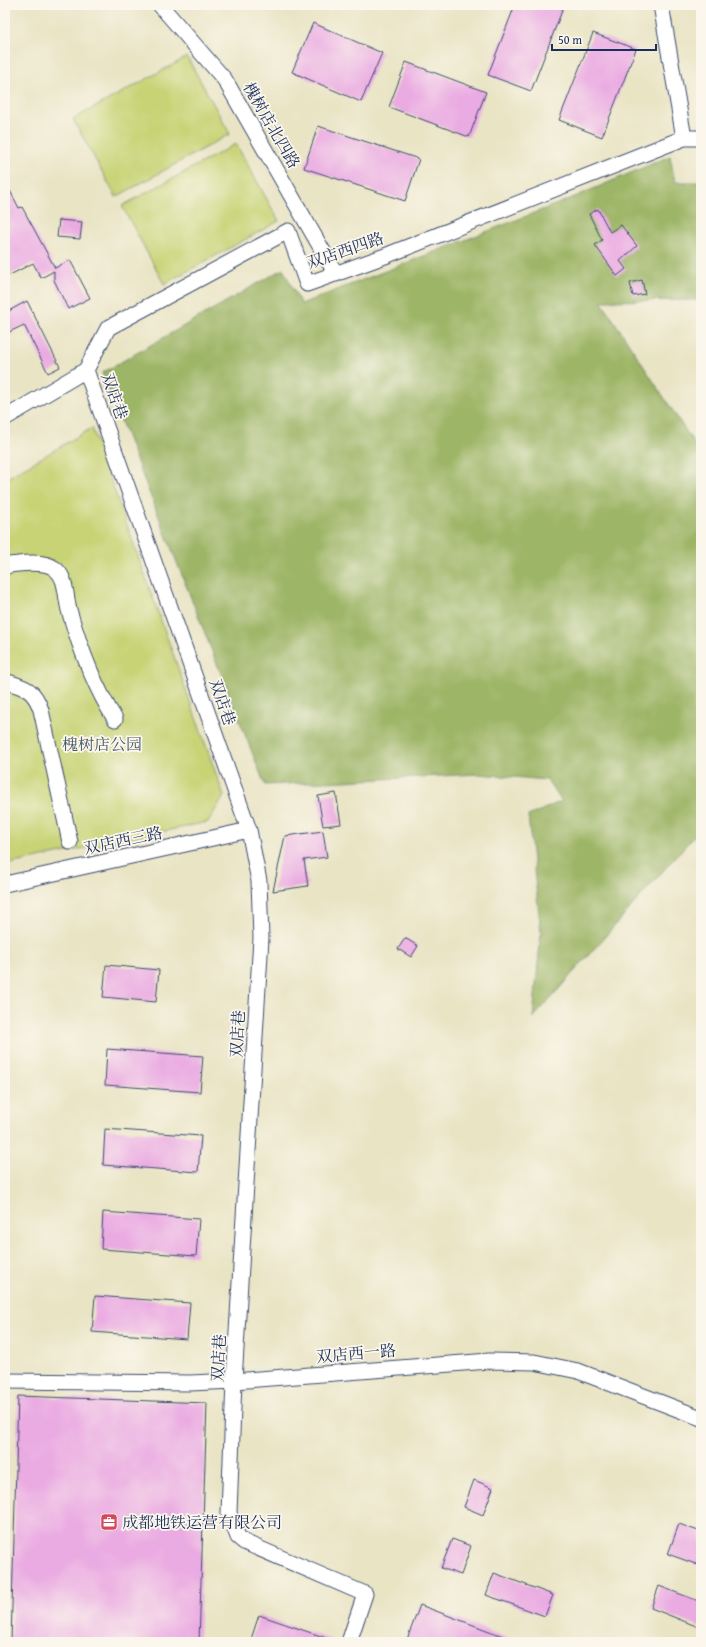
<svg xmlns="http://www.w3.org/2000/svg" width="706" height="1647" font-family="'Gentium Book Plus','Noto Serif SC',serif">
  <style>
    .green { fill: #c7d375; stroke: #71816a }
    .forest { fill: #9db566; stroke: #5c7262 }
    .building { fill: #eaaae2 }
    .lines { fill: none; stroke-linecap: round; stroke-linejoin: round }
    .minor-casing { stroke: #3a4a6d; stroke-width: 17 }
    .minor { stroke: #fff; stroke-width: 15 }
    .labels { text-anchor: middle; stroke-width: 3.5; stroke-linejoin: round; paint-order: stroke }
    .street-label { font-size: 16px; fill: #1b2f5e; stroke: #fbf7ec }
    .park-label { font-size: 16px; fill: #465864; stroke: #fbf7ec }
    .poi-label { font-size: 16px; fill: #1b2f5e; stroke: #fbf7ec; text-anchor: start }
  </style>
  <rect width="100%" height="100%" fill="#fbf7ec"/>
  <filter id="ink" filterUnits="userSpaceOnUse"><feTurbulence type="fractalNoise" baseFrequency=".025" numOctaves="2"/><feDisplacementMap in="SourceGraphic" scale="8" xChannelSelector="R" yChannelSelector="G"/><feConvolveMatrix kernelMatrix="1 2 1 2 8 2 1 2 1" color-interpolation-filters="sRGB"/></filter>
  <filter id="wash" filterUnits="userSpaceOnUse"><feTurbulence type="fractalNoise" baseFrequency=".012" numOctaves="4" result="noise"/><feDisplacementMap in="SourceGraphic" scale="16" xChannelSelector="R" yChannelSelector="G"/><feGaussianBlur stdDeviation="0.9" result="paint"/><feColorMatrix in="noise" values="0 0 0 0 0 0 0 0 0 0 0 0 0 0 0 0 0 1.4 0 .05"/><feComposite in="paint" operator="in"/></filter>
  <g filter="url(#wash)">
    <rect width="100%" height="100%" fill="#e9e4c4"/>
    <!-- green -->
    <path class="green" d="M 187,57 L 230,134 L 116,197 L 73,119 Z
      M 236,144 L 279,221 L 164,284 L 122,206 Z
      M 92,428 L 224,796 L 208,822 L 5,865 L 5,479 Z"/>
    <!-- forest -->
    <path class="forest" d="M 670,156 L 675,182 L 701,182 L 701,300 L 601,301 L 701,454 L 701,828 L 533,1018 L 541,932 L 528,816 L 562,801 L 547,780 L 479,774 L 265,785 L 102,373 L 283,269 L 301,304 L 570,199 Z"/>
    <g id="blocks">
      <!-- building -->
      <path class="building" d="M 515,5 L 556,5 L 563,8 L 531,91 L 488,75 Z
        M 313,23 L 382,53 L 361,102 L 292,72 Z
        M 593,33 L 636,49 L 602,137 L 559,120 Z
        M 406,62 L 486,92 L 469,137 L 389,107 Z
        M 318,126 L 419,159 L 405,201 L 304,168 Z
        M 5,181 L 19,208 L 22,207 L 55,268 L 70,260 L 90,298 L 68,309 L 54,280 L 54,271 L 41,278 L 33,263 L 8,276 L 5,270 Z
        M 598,209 L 610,232 L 621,225 L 637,246 L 620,261 L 626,269 L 617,276 L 595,245 L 602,240 L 589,214 Z
        M 59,220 L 82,222 L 80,239 L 57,237 Z
        M 642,280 L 645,294 L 633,296 L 630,283 Z
        M 27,301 L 60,367 L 48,373 L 24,325 L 5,334 L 5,313 Z
        M 336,793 L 341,824 L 323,826 L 318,796 Z
        M 323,831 L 327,857 L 304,860 L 308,886 L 273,891 L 285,836 Z
        M 405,938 L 418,946 L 411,957 L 398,949 Z
        M 106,965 L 159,970 L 156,1002 L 103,997 Z
        M 107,1049 L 203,1056 L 200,1092 L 105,1085 Z
        M 105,1129 L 201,1136 L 198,1172 L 103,1165 Z
        M 103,1212 L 199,1219 L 196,1256 L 101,1249 Z
        M 95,1296 L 190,1303 L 187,1339 L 92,1332 Z
        M 18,1396 L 207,1403 L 199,1642 L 11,1642 Z
        M 474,1480 L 493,1488 L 483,1515 L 464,1507 Z
        M 679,1524 L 701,1532 L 701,1566 L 668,1554 Z
        M 452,1539 L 471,1546 L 461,1575 L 441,1568 Z
        M 494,1573 L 553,1595 L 545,1616 L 486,1595 Z
        M 659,1586 L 701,1602 L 701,1628 L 651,1608 Z
        M 420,1605 L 516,1641 L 516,1642 L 406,1642 Z
        M 259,1615 L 332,1640 L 332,1642 L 250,1642 Z"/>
    </g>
  </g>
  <g filter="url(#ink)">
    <use href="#blocks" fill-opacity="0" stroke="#3a4a6d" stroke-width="1"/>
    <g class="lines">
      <defs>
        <path id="minor" d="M 160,5 L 225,80 L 336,274
          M 661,5 L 684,138
          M 86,370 L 249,830 L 259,881 L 261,938 L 234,1381 L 229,1513 L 238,1537 L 244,1542 L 365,1594 L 349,1642
          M 5,418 L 86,370 L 108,328 L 288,231 L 307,284 L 385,256 L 684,138 L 701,138
          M 5,567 L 9,565 C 21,564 43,560 54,568 C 67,577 65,595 69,610 C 80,648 94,686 115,719
          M 5,681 C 26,688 34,689 41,710 L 70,842
          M 5,884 L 249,830
          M 5,1381 L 190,1383 L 234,1381 L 489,1361 L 534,1362 L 578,1371 L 701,1418"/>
      </defs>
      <!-- minor casing -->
      <use href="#minor" class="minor-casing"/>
      <!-- minor -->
      <use href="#minor" class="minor"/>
    </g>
  </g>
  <!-- icons -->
  <defs>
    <symbol id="office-square" viewBox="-11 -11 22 22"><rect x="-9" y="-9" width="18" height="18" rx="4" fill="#d1495b" stroke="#fbf7ec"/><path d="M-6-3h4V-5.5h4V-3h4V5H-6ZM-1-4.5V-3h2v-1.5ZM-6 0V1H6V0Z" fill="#fff"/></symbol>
  </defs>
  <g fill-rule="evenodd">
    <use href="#office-square" x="99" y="1512" width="20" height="20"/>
  </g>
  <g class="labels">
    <!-- street labels -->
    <g class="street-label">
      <text transform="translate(272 125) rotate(60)" y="6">槐树店北四路</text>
      <text transform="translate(345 250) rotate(-19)" y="6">双店西四路</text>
      <text transform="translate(115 396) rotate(71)" y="6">双店巷</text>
      <text transform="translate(223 702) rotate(71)" y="6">双店巷</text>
      <text transform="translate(123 840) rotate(-12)" y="6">双店西三路</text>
      <text transform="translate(237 1034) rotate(-87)" y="6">双店巷</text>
      <text transform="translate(356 1353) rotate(-5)" y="6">双店西一路</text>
      <text transform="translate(218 1358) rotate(-87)" y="6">双店巷</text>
    </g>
    <!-- park labels -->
    <g class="park-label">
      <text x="102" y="750">槐树店公园</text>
    </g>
    <!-- poi labels -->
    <g class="poi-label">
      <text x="122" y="1528">成都地铁运营有限公司</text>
    </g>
  </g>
  <!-- margin -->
  <rect width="706" height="1647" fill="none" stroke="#fbf7ec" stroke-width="20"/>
  <!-- scale -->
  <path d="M552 44v6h104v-6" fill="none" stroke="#1b2f5e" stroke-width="2"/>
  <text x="558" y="44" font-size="12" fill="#1b2f5e" stroke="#fbf7ec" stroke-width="3" paint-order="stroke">50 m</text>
</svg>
